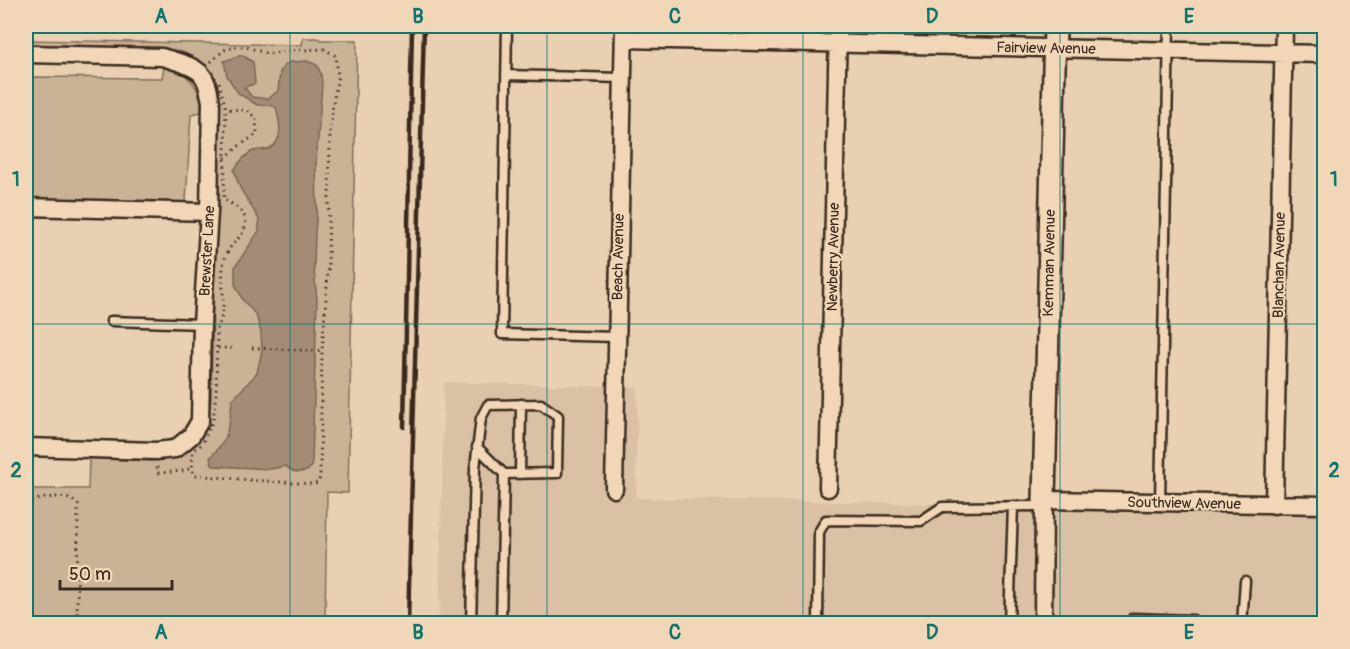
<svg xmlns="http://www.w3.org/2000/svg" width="1350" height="649" font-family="Pangolin,sans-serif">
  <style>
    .built { fill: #dac1a5 }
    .green { fill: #cab297; stroke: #826e5a; stroke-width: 1.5 }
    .water { fill: #a28c75; stroke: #796552; stroke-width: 1.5 }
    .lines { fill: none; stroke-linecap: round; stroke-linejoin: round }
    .service-casing { stroke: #3b2a1e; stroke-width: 13 }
    .minor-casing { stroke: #3b2a1e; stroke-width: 21 }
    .tertiary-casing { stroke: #3b2a1e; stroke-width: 26 }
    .path { stroke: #3b2a1e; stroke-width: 3; stroke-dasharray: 1.5 4.5; stroke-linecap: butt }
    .service { stroke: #f1d7b8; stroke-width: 8 }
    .minor { stroke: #f1d7b8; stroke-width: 16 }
    .tertiary { stroke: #f1d7b8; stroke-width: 21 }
    .rail { stroke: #3b2a1e; stroke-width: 4.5 }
    .grid { fill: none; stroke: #0f766e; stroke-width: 1.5; stroke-opacity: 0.55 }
    .labels { text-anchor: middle; stroke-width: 4.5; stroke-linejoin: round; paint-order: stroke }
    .street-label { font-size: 15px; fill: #3b2a1e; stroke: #f1d7b8 }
    .neatline { fill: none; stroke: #0f766e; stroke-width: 2 }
    .grid-label { font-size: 20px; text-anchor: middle; font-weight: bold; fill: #0f766e }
  </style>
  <rect width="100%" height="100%" fill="#ead0b2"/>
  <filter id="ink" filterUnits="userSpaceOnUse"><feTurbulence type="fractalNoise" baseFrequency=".0167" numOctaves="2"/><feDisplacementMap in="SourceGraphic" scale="12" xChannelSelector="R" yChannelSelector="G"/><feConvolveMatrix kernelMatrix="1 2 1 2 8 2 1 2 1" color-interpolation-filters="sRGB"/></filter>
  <g filter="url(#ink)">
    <!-- built -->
    <path class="built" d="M 444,382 L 638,387 L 636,498 L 1324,511 L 1324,623 L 439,624 Z"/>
    <!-- green -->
    <path class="green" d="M 303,38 L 317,38 L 322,40 L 357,40 L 348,493 L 327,492 L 325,623 L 26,623 L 26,489 L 88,489 L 89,458 L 151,461 L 176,458 L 188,451 L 205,430 L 211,401 L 217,106 L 200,65 L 185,53 L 172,50 L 26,46 L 26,40 L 302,45 Z
      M 164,67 C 168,68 174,69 178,71 C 194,78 203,96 201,112 L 191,114 L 186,202 L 26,199 L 26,77 L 162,78 Z"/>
    <!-- water -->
    <path class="water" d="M 242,55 L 253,62 L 255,84 L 244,87 L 252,97 L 268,99 L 278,91 L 280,72 L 284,66 L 290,62 L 307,61 L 317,65 L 321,74 L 322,84 L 316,164 L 317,208 L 315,233 L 314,270 L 317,300 L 312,462 L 311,467 L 307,471 C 298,473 292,473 286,466 L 271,469 L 213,466 L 210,458 L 225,440 L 230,419 L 232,400 L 257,373 L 262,350 L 261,332 L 256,315 L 243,300 L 235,284 L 235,267 L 259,231 L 259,219 L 240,188 L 234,170 C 239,163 244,156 251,152 C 257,149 265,151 270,148 C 285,140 279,120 276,107 L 269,105 L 257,105 L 238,93 L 227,76 L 224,61 Z"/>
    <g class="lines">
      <defs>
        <path id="service" d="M 507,26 L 502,334 L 616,337
          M 506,75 L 622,78
          M 111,321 L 202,324
          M 477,447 L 504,474 L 501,624
          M 520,474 L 521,404
          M 1160,503 L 1169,26
          M 471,624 L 475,468 L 481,418 L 488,405 L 541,404 L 558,416 L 557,473 L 504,474
          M 818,624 L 819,532 L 826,520 L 921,521 L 942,507 L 1044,506
          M 1009,624 L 1013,506
          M 1132,624 L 1133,618 L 1193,620 L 1193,624
          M 1242,624 L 1245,581"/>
        <path id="minor" d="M 624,39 L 1324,54
          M 26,54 L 162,57 C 174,61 194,65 202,75 C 208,82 209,93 211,102 L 209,212 L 202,324 L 200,421 L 191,436 L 175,449 L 156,451 L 26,447
          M 26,207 L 209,212
          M 828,488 L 838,26
          M 614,489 L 624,26
          M 1274,505 L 1284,26
          M 1043,624 L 1044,500 L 1324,505"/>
        <path id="tertiary" d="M 1044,500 L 1055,26"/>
      </defs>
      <!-- service casing -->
      <use href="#service" class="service-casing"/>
      <!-- minor casing -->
      <use href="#minor" class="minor-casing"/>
      <!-- tertiary casing -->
      <use href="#tertiary" class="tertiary-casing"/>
      <!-- path -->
      <path class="path" d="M 235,47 L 247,47 L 268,54 L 284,51 L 324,49 L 336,56 L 338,76 L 333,103 L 330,132 L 328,271 L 322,351 L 320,477 L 318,483 L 314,484 L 250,480 L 194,475 L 192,468 L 193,451 L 202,444 L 213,420 L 216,393 L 217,329 C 231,302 215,275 228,251 C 234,240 249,233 245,218 C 242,209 231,204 224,199 L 226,109 L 219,82 L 205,67 L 224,50 Z
        M 225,158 L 239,146 L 257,134 L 256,118 L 246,110 L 226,109
        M 218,348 L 236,348
        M 252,348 L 322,351
        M 157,467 L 158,473 L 182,471 L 192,468
        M 26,502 C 42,499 66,491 78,505 L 77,624"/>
      <!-- service -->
      <use href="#service" class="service"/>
      <!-- minor -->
      <use href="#minor" class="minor"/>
      <!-- tertiary -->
      <use href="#tertiary" class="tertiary"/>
      <!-- rail -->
      <path class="rail" d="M 404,427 L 412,26
        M 408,624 L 424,26"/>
    </g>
  </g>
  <!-- grid -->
  <path class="grid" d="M 290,26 L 290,624M 547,26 L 547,624M 803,26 L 803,624M 1060,26 L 1060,624M 26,324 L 1324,324"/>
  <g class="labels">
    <!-- street labels -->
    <g class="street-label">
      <text transform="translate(1046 48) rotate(1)" y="5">Fairview Avenue</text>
      <text transform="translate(207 251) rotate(-87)" y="5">Brewster Lane</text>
      <text transform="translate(618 257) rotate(-89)" y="5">Beach Avenue</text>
      <text transform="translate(833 257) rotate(-89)" y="5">Newberry Avenue</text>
      <text transform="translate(1049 263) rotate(-89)" y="5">Kemman Avenue</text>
      <text transform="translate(1279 265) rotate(-89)" y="5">Blanchan Avenue</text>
      <text transform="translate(1184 503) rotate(1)" y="5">Southview Avenue</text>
    </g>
  </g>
  <!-- margin -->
  <rect width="1350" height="649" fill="none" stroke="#f1d7b8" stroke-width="66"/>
  <!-- scale -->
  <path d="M60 580v9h112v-9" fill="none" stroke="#3b2a1e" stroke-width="3"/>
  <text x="69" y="580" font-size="18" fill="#3b2a1e" stroke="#f1d7b8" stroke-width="4.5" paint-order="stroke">50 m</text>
  <rect x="33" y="33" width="1284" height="583" class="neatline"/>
  <g class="grid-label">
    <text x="161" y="23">A</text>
    <text x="418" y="23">B</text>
    <text x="675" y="23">C</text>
    <text x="932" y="23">D</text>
    <text x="1189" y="23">E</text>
    <text x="16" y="186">1</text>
    <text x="1334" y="186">1</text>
    <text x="16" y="477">2</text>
    <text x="1334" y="477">2</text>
    <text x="161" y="639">A</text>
    <text x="418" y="639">B</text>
    <text x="675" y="639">C</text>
    <text x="932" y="639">D</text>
    <text x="1189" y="639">E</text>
  </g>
</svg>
